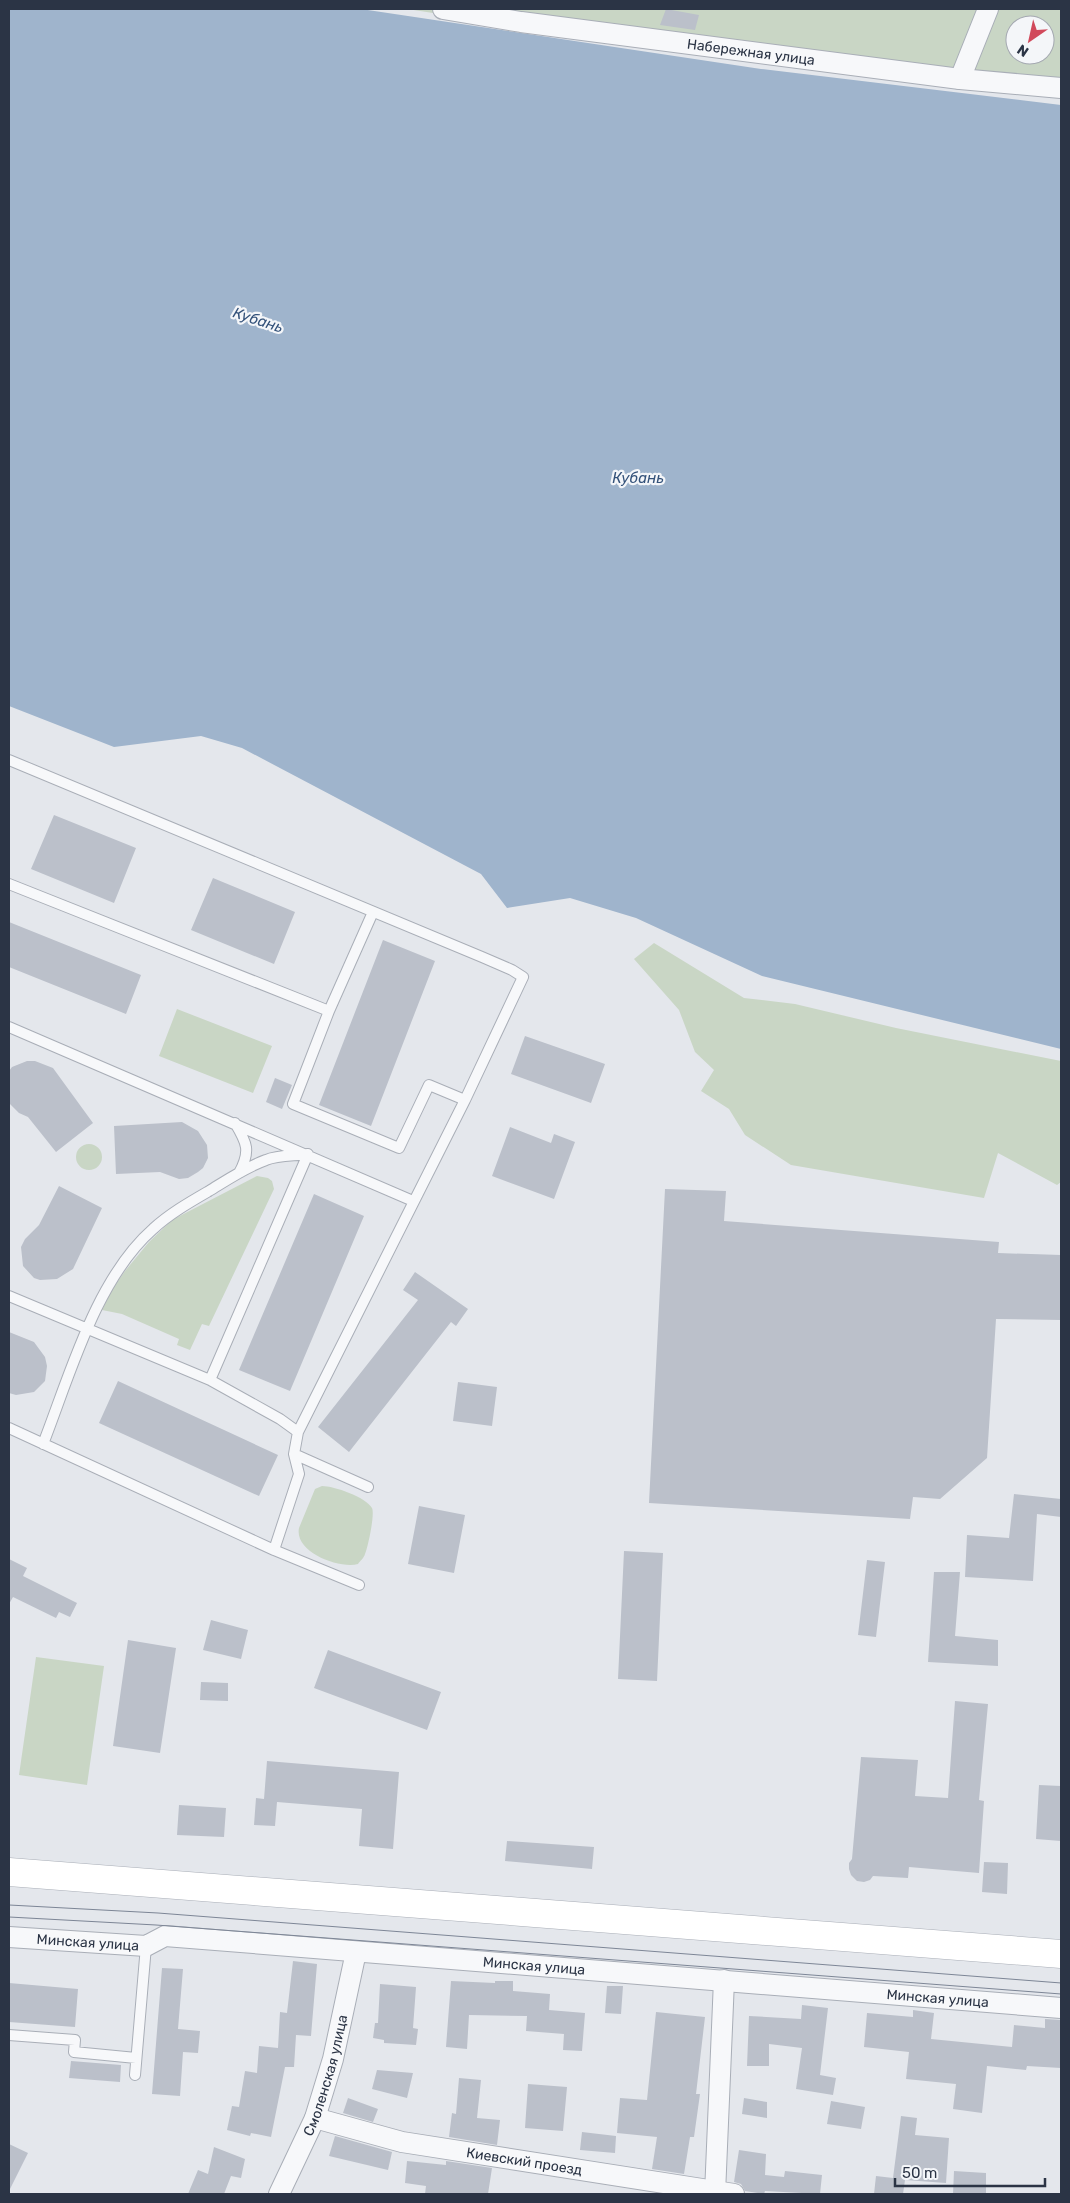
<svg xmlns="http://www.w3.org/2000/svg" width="1070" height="2203" font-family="Rubik,sans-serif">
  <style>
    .green { fill: #c9d6c5; fill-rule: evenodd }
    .water { fill: #9fb4cc }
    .building { fill: #bbc0ca }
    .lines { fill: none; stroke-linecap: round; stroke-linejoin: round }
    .service-casing { stroke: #a9aeb7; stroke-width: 12 }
    .minor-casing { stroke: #a9aeb7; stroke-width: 22 }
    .secondary-casing { stroke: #a9aeb7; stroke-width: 29 }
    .service { stroke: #f7f8fa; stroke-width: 10 }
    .minor { stroke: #f7f8fa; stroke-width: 20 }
    .secondary { stroke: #fff; stroke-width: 28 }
    .tram { stroke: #7d8696; stroke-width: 1 }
    .labels { text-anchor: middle; stroke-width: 4.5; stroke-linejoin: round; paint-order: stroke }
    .street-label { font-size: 14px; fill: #2b3445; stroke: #f4f6f9 }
    .water-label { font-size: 15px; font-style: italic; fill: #34527a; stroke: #f4f6f9 }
  </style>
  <rect width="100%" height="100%" fill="#e4e7ec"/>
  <!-- green -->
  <path class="green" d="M 407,9 L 1061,9 L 1061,96 L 654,47 ZM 1015,25 L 1045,25 L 1045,55 L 1015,55 Z
    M 654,943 L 744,998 L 795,1004 L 896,1028 L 1061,1061 L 1061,1182 L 1057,1185 L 998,1153 L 984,1198 L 791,1165 L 745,1135 L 729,1109 L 701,1091 L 714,1070 L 695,1052 L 679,1010 L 634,959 Z
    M 177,1009 L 272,1046 L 253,1093 L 159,1056 Z
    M76 1157a13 13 0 1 1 26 0a13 13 0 1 1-26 0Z
    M 257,1176 L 268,1178 L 272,1181 L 274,1189 L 209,1326 L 202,1324 L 190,1350 L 177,1345 L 179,1339 L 122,1314 L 102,1310 L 111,1291 L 125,1271 L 149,1242 L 172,1220 Z
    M 322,1486 C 334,1486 366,1497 372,1508 C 375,1514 368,1547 365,1554 C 364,1558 360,1561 358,1564 C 339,1569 294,1552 299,1528 L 315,1489 Z
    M 36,1657 L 104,1666 L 87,1785 L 19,1775 Z"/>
  <!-- water -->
  <path class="water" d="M 9,9 L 361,9 L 761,69 L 1061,105 L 1061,1049 L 762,976 L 636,918 L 570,898 L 507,908 L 481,874 L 242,748 L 201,736 L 114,747 L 9,706 Z"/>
  <!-- building -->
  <path class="building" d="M 666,9 L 699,15 L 695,30 L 660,25 Z
    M 54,815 L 136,848 L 114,903 L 31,869 Z
    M 213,878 L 295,912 L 274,964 L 191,930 Z
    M 9,922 L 141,975 L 126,1014 L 9,967 Z
    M 383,940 L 435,961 L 371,1126 L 319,1105 Z
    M 525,1036 L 605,1064 L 591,1103 L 511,1074 Z
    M 27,1061 L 35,1061 L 53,1068 L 93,1123 L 56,1152 L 28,1117 L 19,1113 L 9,1103 L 9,1071 L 12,1067 Z
    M 275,1078 L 292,1085 L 282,1109 L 266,1102 Z
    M 182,1122 L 198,1131 L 207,1145 L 208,1158 L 203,1168 L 198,1172 L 188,1178 L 179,1179 L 160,1172 L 116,1174 L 114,1126 Z
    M 510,1127 L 551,1143 L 554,1134 L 575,1142 L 554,1199 L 492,1176 Z
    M 59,1186 L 102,1208 L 73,1269 L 57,1279 L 40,1280 L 34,1278 L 23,1266 L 21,1247 L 25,1239 L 39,1225 Z
    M 665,1189 L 726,1191 L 724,1221 L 999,1242 L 998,1253 L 1061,1255 L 1061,1320 L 996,1319 L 987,1458 L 940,1499 L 913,1497 L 910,1519 L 649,1503 Z
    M 314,1194 L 364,1216 L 290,1391 L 239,1370 Z
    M 415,1272 L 468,1309 L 456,1326 L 451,1322 L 349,1452 L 318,1427 L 418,1300 L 403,1290 Z
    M 9,1332 L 34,1342 L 45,1357 L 47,1366 L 45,1381 L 34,1392 L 16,1395 L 9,1393 Z
    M 118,1381 L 278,1455 L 259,1496 L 99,1423 Z
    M 458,1382 L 497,1387 L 492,1426 L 453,1421 Z
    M 1014,1494 L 1061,1499 L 1061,1517 L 1037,1514 L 1033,1581 L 965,1577 L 967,1535 L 1009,1538 Z
    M 419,1506 L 465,1515 L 454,1573 L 408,1564 Z
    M 624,1551 L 663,1553 L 657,1681 L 618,1679 Z
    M 9,1559 L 27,1568 L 23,1576 L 77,1603 L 70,1617 L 59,1612 L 56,1618 L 13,1597 L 9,1604 Z
    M 867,1560 L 885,1562 L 876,1637 L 858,1635 Z
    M 934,1572 L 960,1572 L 955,1636 L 998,1640 L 998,1666 L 928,1662 Z
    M 211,1620 L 248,1630 L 241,1659 L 203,1650 Z
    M 128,1640 L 176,1648 L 160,1753 L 113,1746 Z
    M 328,1650 L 441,1692 L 427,1730 L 314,1688 Z
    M 201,1682 L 228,1683 L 228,1701 L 200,1700 Z
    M 955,1701 L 988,1704 L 979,1800 L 984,1801 L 979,1873 L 909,1867 L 908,1878 L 873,1876 L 870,1880 L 864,1882 L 857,1881 L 851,1875 L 849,1869 L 849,1863 L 852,1859 L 861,1757 L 918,1760 L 915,1796 L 948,1798 Z
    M 267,1761 L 399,1772 L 393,1849 L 359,1846 L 362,1809 L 277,1802 L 275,1826 L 254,1825 L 256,1798 L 264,1799 Z
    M 1039,1785 L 1061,1786 L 1061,1841 L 1036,1839 Z
    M 179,1805 L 226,1808 L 224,1837 L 177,1835 Z
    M 507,1841 L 594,1847 L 592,1869 L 505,1861 Z
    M 984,1862 L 1008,1863 L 1007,1894 L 982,1892 Z
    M 293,1961 L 317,1964 L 311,2036 L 296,2035 L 294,2067 L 285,2067 L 271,2137 L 251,2133 L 250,2136 L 227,2130 L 232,2106 L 239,2107 L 245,2071 L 257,2073 L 259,2046 L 278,2048 L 280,2012 L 287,2013 Z
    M 162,1968 L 183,1969 L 178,2029 L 200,2031 L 198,2053 L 183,2052 L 180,2096 L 152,2094 Z
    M 451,1981 L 495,1983 L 495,1981 L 513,1981 L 513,1991 L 550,1994 L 549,2010 L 585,2013 L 582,2051 L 563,2050 L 564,2034 L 526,2031 L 527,2016 L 469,2015 L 467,2049 L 446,2047 Z
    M 9,1983 L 78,1989 L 75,2027 L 9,2022 Z
    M 380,1984 L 416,1987 L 413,2028 L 418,2029 L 416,2045 L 384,2043 L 384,2040 L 373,2038 L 375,2023 L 378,2023 Z
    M 607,1986 L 623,1986 L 621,2014 L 605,2013 Z
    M 802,2005 L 828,2008 L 820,2075 L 836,2078 L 833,2095 L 796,2089 L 802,2048 L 769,2044 L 769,2066 L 747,2066 L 749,2016 L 801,2019 Z
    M 913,2010 L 934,2013 L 931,2039 L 1012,2047 L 1014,2025 L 1045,2028 L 1045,2019 L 1061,2020 L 1061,2068 L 1027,2066 L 1026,2070 L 987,2066 L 982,2113 L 953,2109 L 956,2084 L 906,2079 L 909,2052 L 864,2047 L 867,2013 L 913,2017 Z
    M 656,2012 L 705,2017 L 696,2094 L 700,2094 L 694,2137 L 690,2137 L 684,2174 L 652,2169 L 657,2137 L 617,2133 L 620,2098 L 647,2100 Z
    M 71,2061 L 121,2065 L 120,2082 L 69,2078 Z
    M 377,2070 L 413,2073 L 407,2098 L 372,2089 Z
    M 459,2078 L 481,2080 L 477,2118 L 500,2120 L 497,2145 L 449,2137 L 452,2113 L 456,2114 Z
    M 528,2084 L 567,2087 L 563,2131 L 525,2128 Z
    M 348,2098 L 378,2109 L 373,2122 L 343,2113 Z
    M 744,2098 L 767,2102 L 767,2118 L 742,2114 Z
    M 831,2101 L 865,2107 L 861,2129 L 827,2124 Z
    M 901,2116 L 917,2118 L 915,2135 L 949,2138 L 946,2183 L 905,2180 L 903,2194 L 874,2194 L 876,2176 L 893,2178 Z
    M 582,2132 L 616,2136 L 615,2153 L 580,2150 Z
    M 335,2136 L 392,2152 L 388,2170 L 329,2156 Z
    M 9,2144 L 28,2153 L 9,2191 Z
    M 214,2147 L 245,2159 L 241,2178 L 231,2176 L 224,2194 L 188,2194 L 198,2170 L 208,2174 Z
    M 739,2150 L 766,2154 L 765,2175 L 784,2177 L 785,2171 L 822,2175 L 820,2194 L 765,2191 L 764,2194 L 745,2191 L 741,2184 L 734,2182 Z
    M 407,2161 L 446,2165 L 446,2161 L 492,2168 L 488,2194 L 425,2194 L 426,2186 L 405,2183 Z
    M 954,2171 L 986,2173 L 986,2194 L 953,2194 Z"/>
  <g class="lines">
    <defs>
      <path id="service" d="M 9,760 L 482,957 L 512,970 L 523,977 L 465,1100 L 298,1432 L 294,1454 L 299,1474 L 274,1550
        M 9,884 L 329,1011
        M 373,912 L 329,1011 L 293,1104 L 399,1148 L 429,1085 L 465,1100
        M 9,1027 L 413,1201
        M 235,1123 C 247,1143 251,1151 239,1173
        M 9,1296 L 210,1380 L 280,1419 L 298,1432
        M 9,1428 L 274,1550 L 359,1585
        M 43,1444 C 70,1375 96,1279 153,1229 C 169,1214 190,1202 209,1191 C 227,1180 246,1167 266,1160 C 278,1155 295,1156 308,1154 L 210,1380
        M 294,1454 L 368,1487
        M 9,2035 L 75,2040 L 74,2052 L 136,2058
        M 135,2075 L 146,1946"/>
      <g id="minor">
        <path id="s1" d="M 443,9 L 521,22 L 960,79 L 1061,88"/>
        <path d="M 960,79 L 988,9"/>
        <path id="s2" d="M 9,1937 L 146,1946 L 165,1936 L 1061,2008"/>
        <path id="s3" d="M 315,2118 L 402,2142 L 734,2194"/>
        <path id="s4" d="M 279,2194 L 315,2118 L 333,2059 L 356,1952"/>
        <path d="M 715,2194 L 724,1980"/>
      </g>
      <path id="secondary" d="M 9,1872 L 1061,1954"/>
    </defs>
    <!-- service casing -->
    <use href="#service" class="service-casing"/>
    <!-- minor casing -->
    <use href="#minor" class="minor-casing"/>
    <!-- secondary casing -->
    <use href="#secondary" class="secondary-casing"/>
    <!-- service -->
    <use href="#service" class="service"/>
    <!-- minor -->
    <use href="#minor" class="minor"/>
    <!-- secondary -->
    <use href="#secondary" class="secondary"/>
    <!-- tram -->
    <path class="tram" d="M 9,1905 L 158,1913 L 1061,1983
      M 9,1917 L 156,1925 L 1061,1994"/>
  </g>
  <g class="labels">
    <!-- street labels -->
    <g class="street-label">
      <text dy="5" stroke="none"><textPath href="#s1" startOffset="311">Набережная улица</textPath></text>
      <text dy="5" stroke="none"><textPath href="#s2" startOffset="79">Минская улица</textPath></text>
      <text dy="5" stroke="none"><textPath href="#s2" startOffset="529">Минская улица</textPath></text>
      <text dy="5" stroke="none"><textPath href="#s2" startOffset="934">Минская улица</textPath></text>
      <text dy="5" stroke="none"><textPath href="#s4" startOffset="128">Смоленская улица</textPath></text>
      <text dy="5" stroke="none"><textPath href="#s3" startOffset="214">Киевский проезд</textPath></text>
    </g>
    <!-- water labels -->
    <g class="water-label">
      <text transform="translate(258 320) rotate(18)" y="5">Кубань</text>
      <text x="638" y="483">Кубань</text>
    </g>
  </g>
  <!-- border -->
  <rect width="1070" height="2203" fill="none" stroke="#2b3445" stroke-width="20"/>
  <!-- north arrow -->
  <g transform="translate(1030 40) rotate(214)"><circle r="24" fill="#f4f6f9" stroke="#a4a8b1"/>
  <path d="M0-4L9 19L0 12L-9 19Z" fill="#d1495b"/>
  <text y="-8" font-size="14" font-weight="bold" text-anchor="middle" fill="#2b3445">N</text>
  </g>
  <!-- scale -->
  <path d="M895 2178v8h150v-8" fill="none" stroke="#2b3445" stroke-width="2.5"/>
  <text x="902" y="2178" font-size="15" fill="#2b3445" stroke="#f4f6f9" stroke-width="4" paint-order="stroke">50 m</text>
</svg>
